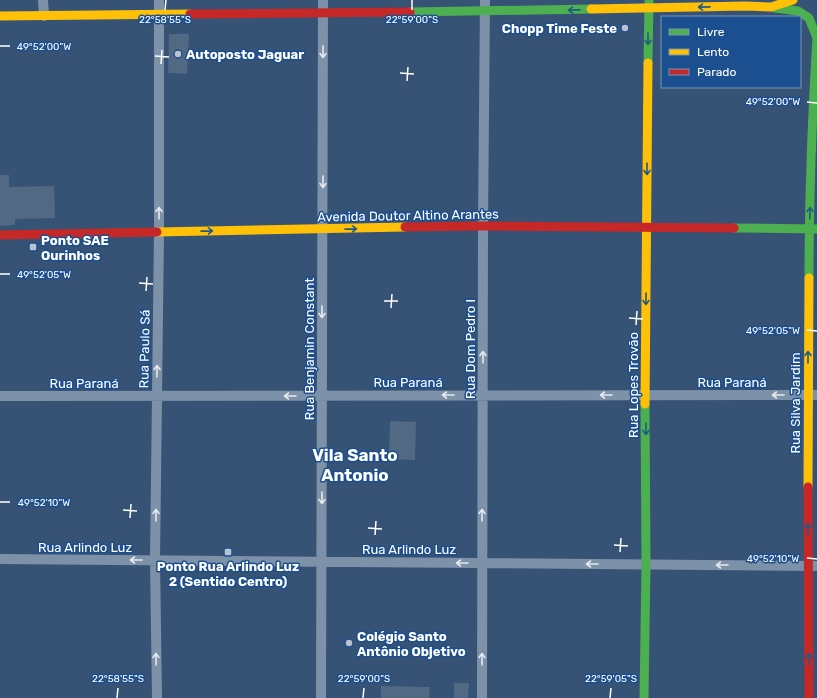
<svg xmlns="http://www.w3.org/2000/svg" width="817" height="698" font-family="Rubik,sans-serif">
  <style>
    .building { fill: #526984 }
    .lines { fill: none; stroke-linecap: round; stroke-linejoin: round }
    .street { stroke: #7d92a8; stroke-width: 10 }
    .fast { stroke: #4caf50; stroke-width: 9 }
    .slow { stroke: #ffc107; stroke-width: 9 }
    .jam { stroke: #c62828; stroke-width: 9 }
    .oneway { stroke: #205989 }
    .oneway2 { stroke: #e5e9ee }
    .ticks { fill: none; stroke: #fff; stroke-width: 1.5 }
    .poi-dot { fill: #b9c2ce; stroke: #1b4f8f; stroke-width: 1.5 }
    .labels { text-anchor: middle; stroke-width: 3; stroke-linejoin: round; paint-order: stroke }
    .poi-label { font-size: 13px; font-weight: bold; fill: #fff; stroke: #1b4f8f; text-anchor: start }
    .street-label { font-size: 13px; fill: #fff; stroke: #1b4f8f }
    .district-label { font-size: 17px; font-weight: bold; fill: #fff; stroke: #1b4f8f }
    .ticks-label { font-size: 10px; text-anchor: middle; fill: #fff; stroke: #1b4f8f; stroke-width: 3; stroke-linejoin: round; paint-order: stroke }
  </style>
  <rect width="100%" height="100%" fill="#365274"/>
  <!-- building -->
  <path class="building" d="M 169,34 L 189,34 L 187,74 L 168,73 Z
    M 0,175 L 9,175 L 9,187 L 54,186 L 55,218 L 15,219 L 15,225 L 0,226 Z
    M 390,421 L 416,422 L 415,460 L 389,459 Z
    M 454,683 L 469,683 L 468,698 L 454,698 Z
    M 381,686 L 430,687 L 429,698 L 381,698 Z"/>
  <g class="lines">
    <!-- street -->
    <path class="street" d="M 43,0 L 44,16
      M 0,396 L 817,395
      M 0,559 L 817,566
      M 157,698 L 155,560 L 159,232 L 159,0
      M 321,698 L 323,0
      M 482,698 L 483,226 L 485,0"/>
    <!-- fast -->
    <path class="fast" d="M 775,8 L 798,11 L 809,18 L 817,38
      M 410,12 L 591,9
      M 648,63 L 649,0
      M 734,228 L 817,229
      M 809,278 C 809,197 812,117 817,37
      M 644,698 L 646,564 L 645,404"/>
    <!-- slow -->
    <path class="slow" d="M 591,9 L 746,6 L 771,7 L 793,0
      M 0,16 L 190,14
      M 157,232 L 405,227
      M 645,404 L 648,63
      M 808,487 L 809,278"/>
    <!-- jam -->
    <path class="jam" d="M 190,14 L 410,12
      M 405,227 L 483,226 L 734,228
      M 0,235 L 157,232
      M 808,487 L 809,698"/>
  </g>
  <!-- one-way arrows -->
  <defs><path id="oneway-shaft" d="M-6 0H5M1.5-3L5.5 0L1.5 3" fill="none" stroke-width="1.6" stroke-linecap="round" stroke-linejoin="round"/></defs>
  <g class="oneway">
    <use href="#oneway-shaft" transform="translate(704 7) rotate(179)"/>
    <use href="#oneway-shaft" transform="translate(574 10) rotate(179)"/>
    <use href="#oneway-shaft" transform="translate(648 39) rotate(90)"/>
    <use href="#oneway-shaft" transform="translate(647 169) rotate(90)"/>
    <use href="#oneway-shaft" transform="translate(810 213) rotate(-88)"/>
    <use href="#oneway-shaft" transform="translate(351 229) rotate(-1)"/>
    <use href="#oneway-shaft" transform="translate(207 231) rotate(-1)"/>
    <use href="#oneway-shaft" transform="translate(646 299) rotate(91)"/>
    <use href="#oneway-shaft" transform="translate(808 357) rotate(-90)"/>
    <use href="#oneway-shaft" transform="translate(646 429) rotate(90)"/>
    <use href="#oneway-shaft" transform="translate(808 529) rotate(-90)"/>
    <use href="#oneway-shaft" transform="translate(809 659) rotate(-91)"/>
  </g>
  <g class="oneway2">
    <use href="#oneway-shaft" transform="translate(323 52) rotate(90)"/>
    <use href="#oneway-shaft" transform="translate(323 182) rotate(90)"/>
    <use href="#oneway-shaft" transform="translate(159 213) rotate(-90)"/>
    <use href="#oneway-shaft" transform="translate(322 312) rotate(90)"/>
    <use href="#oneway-shaft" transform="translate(483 357) rotate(-90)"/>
    <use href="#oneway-shaft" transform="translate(157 371) rotate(-89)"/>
    <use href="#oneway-shaft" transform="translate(448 395) rotate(180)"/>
    <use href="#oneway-shaft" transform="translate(606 395) rotate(180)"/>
    <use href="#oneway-shaft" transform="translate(778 395) rotate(180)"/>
    <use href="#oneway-shaft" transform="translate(290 396) rotate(180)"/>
    <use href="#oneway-shaft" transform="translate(322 498) rotate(90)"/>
    <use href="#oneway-shaft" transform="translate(156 515) rotate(-90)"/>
    <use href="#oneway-shaft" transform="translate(482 515) rotate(-90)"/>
    <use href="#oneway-shaft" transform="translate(136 560) rotate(-180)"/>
    <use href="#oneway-shaft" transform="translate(462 563) rotate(-180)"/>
    <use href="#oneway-shaft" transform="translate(592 564) rotate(-180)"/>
    <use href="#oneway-shaft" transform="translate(722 565) rotate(-180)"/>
    <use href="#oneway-shaft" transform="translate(156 659) rotate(-91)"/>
    <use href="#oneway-shaft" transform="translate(482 659) rotate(-90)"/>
  </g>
  <!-- ticks -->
  <path class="ticks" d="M 165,10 L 166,0M 412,10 L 412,0M 0,46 L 10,46M 155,56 L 169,57M 161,64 L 162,50M 400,73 L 414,74M 407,81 L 408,67M 807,102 L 817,103M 0,274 L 10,274M 139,283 L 153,284M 146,291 L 147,277M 384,301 L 398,301M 391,308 L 392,294M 629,318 L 643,319M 636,325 L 637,311M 807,330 L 817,331M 0,502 L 10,502M 123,510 L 137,511M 130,518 L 131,504M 368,528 L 382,529M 375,535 L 376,521M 614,545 L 628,546M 620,552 L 621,538M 807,558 L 817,559M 117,698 L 118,688M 363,698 L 364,688M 610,698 L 611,688"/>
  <!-- markers -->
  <g class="poi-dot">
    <circle cx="625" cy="28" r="4"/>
    <circle cx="178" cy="54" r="4"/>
    <rect x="29" y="243" width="8" height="8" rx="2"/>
    <rect x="224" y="548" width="8" height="8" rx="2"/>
    <circle cx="349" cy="643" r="4"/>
  </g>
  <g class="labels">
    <!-- poi labels -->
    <g class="poi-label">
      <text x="617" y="33" text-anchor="end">Chopp Time Feste</text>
      <text x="186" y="59">Autoposto Jaguar</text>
      <text x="41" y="245">Ponto SAE<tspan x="41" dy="15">Ourinhos</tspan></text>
      <text x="228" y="571" text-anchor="middle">Ponto Rua Arlindo Luz<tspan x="228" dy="15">2 (Sentido Centro)</tspan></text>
      <text x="357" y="641">Colégio Santo<tspan x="357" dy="15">Antônio Objetivo</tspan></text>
    </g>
    <!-- street labels -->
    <g class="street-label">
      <text transform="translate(408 215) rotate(-1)" y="5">Avenida Doutor Altino Arantes</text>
      <text transform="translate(144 349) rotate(-89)" y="5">Rua Paulo Sá</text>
      <text transform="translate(309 349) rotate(-90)" y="5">Rua Benjamin Constant</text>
      <text transform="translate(470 349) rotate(-90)" y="5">Rua Dom Pedro I</text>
      <text x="408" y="387">Rua Paraná</text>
      <text x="732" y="387">Rua Paraná</text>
      <text x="84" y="388">Rua Paraná</text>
      <text transform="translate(633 385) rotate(-90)" y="5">Rua Lopes Trovão</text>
      <text transform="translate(795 403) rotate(-90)" y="5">Rua Silva Jardim</text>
      <text x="85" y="552">Rua Arlindo Luz</text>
      <text x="409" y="554">Rua Arlindo Luz</text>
    </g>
    <!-- district labels -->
    <g class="district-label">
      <text x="355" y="461">Vila Santo<tspan x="355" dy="20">Antonio</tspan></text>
    </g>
  </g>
  <g class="ticks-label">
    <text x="165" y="23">22°58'55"S</text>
    <text x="412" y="23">22°59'00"S</text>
    <text x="44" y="50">49°52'00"W</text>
    <text x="773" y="105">49°52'00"W</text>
    <text x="44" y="278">49°52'05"W</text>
    <text x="773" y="334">49°52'05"W</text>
    <text x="44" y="506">49°52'10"W</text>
    <text x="773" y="562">49°52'10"W</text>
    <text x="118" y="682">22°58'55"S</text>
    <text x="364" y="682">22°59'00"S</text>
    <text x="611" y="682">22°59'05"S</text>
  </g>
  <!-- legend -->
  <rect x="661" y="16" width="140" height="72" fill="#1b4f8f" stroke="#7695bc"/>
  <rect x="669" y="29" width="20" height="6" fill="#4caf50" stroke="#7695bc"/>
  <text x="697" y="36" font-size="12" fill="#ffffff">Livre</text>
  <rect x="669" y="49" width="20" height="6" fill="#ffc107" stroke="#7695bc"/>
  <text x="697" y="56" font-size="12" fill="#ffffff">Lento</text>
  <rect x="669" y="69" width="20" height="6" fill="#c62828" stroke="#7695bc"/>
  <text x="697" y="76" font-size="12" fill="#ffffff">Parado</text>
</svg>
